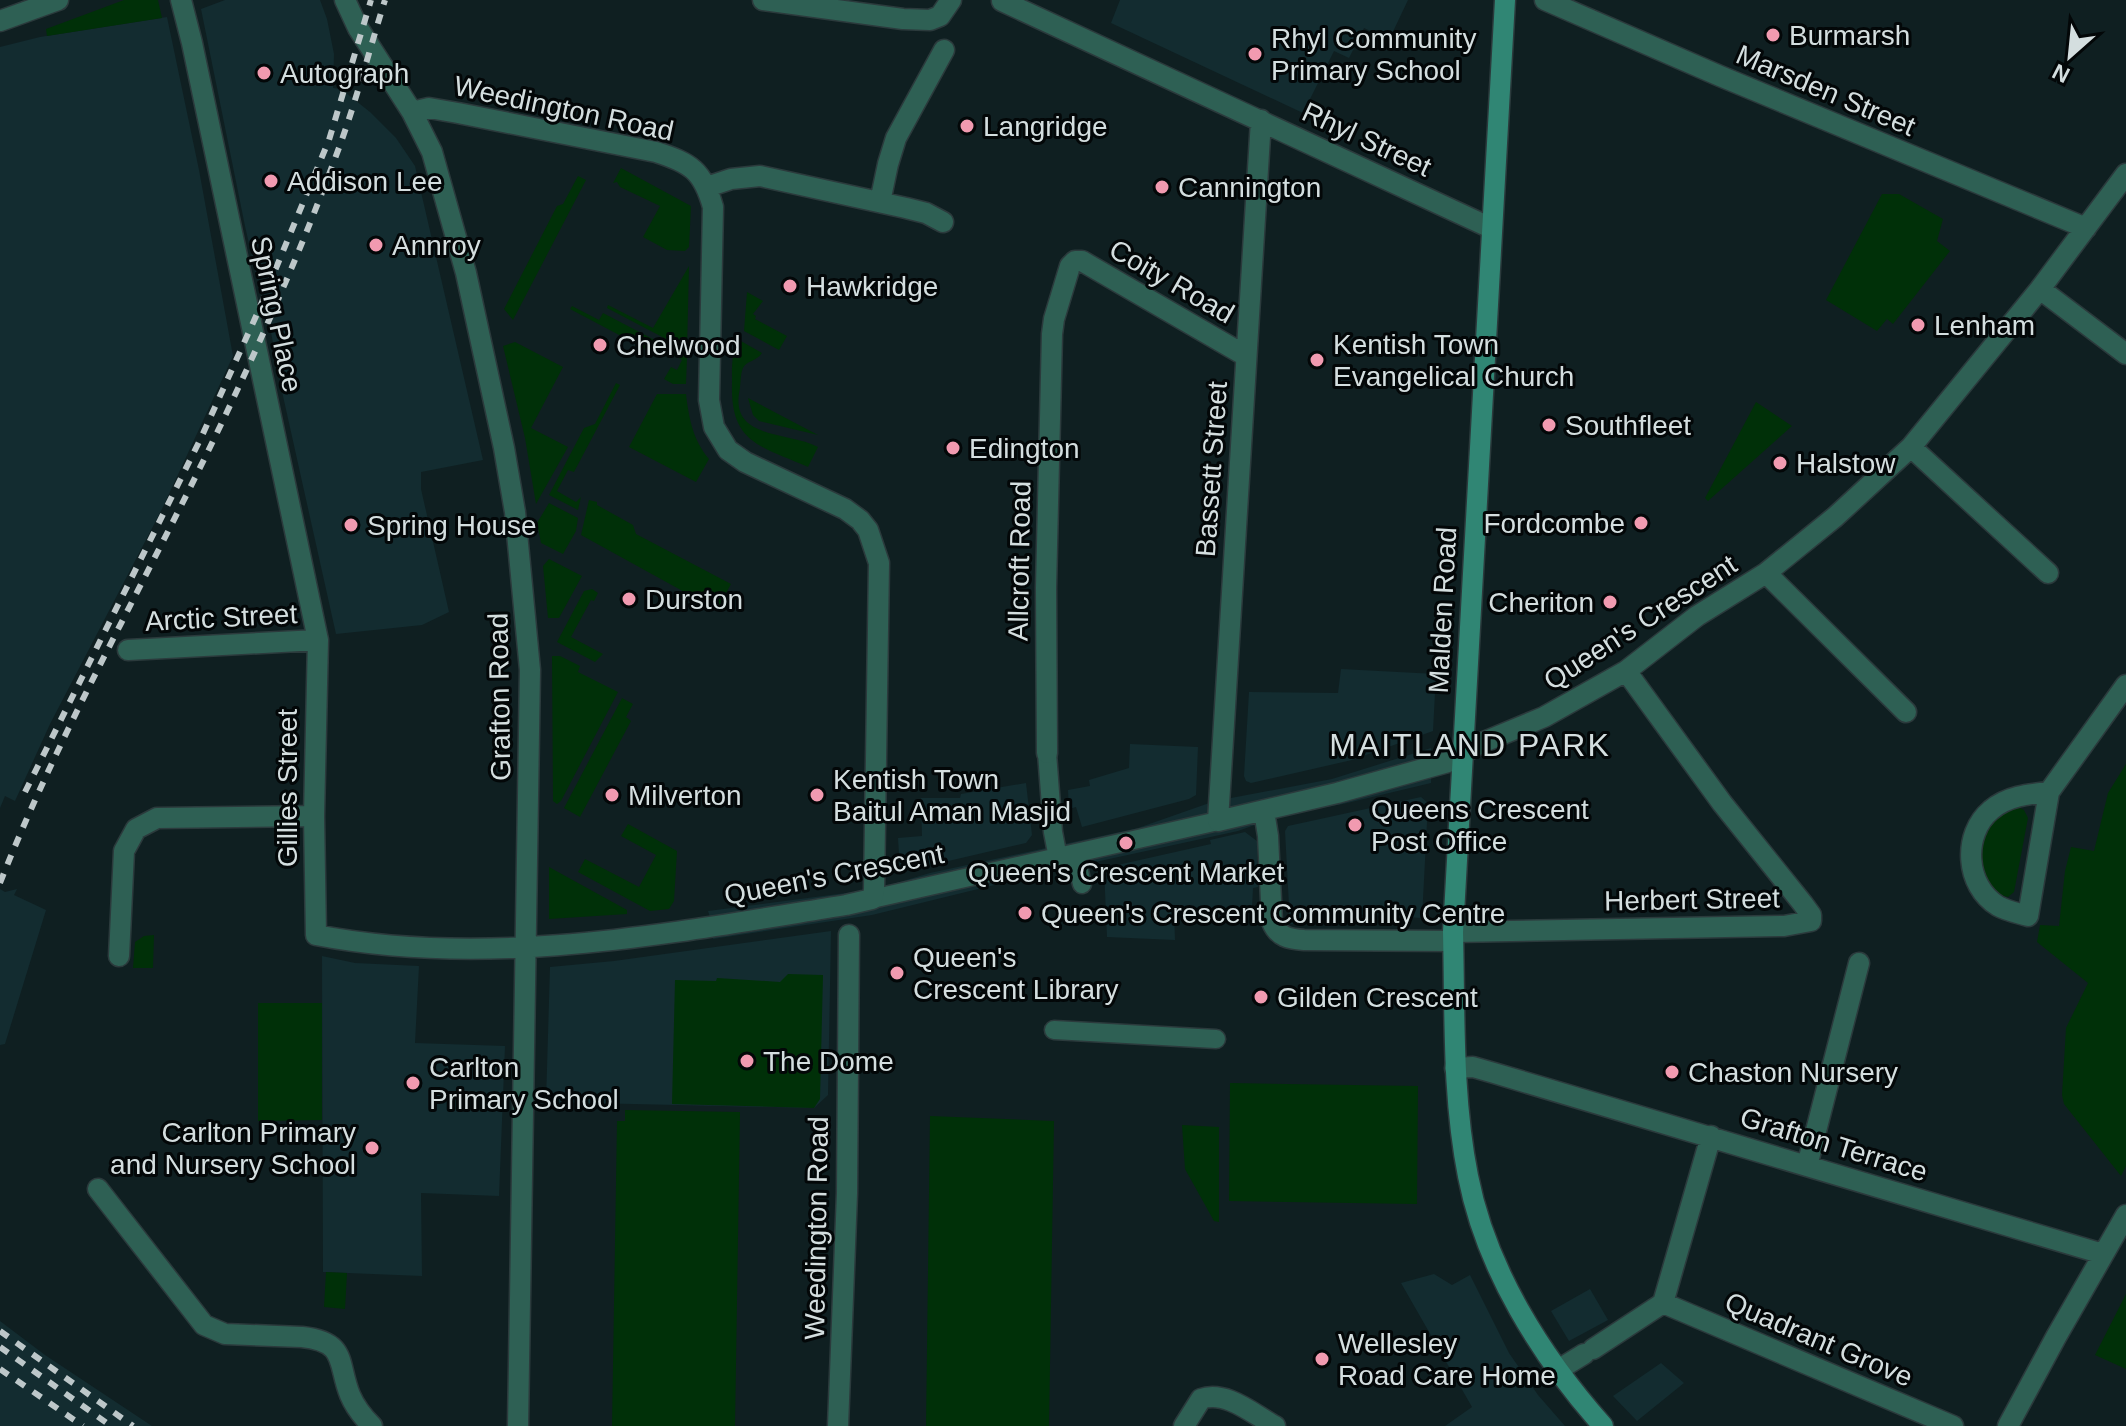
<svg xmlns="http://www.w3.org/2000/svg" width="2126" height="1426" font-family="Helvetica,sans-serif">
  <style>
    .built { fill: #132c30 }
    .green { fill: #003008 }
    .lines { fill: none; stroke-linecap: round; stroke-linejoin: round }
    .pedestrian-casing { stroke: #2b3a3c; stroke-width: 21 }
    .minor-casing { stroke: #2b3a3c; stroke-width: 23 }
    .secondary-casing { stroke: #2b3a3c; stroke-width: 23 }
    .pedestrian { stroke: #2e6054; stroke-width: 18 }
    .minor { stroke: #2e6054; stroke-width: 20 }
    .secondary { stroke: #308674; stroke-width: 20 }
    .rail { stroke: #bdc7c9; stroke-width: 6; stroke-dasharray: 10 10; stroke-linecap: butt }
    .poi-dot { fill: #f19ab0; stroke: #030708; stroke-width: 3 }
    .labels { text-anchor: middle; stroke-width: 6; stroke-linejoin: round; paint-order: stroke }
    .poi-label { font-size: 28px; fill: #d4dedf; stroke: #030708; text-anchor: start }
    .street-label { font-size: 28px; fill: #d4dedf; stroke: #030708 }
    .quarter-label { font-size: 32px; letter-spacing: 2px; fill: #d4dedf; stroke: #030708 }
  </style>
  <rect width="100%" height="100%" fill="#0f1f21"/>
  <!-- built -->
  <path class="built" d="M 225,0 L 320,0 L 327,19 L 334,54 L 333,88 L 341,89 L 370,112 L 396,138 L 415,166 L 483,460 L 421,472 L 421,489 L 449,612 L 422,625 L 336,634 L 281,387 L 263,288 L 257,279 L 245,226 L 201,9 Z
    M 1120,0 L 1408,0 L 1389,40 L 1364,28 L 1349,58 L 1334,51 L 1303,113 L 1111,23 Z
    M 167,17 L 199,170 L 233,356 L 162,509 L 50,724 L 15,801 L 5,796 L 0,808 L 0,47 L 40,37 Z
    M 1341,669 L 1436,674 L 1433,731 L 1352,760 L 1251,783 L 1246,781 L 1244,776 L 1249,692 L 1338,693 Z
    M 1130,744 L 1198,747 L 1196,795 L 1189,799 L 1082,827 L 1076,807 L 1069,809 L 1068,790 L 1090,786 L 1089,780 L 1129,768 Z
    M 1431,748 L 1431,783 L 1343,804 L 1282,815 L 1238,831 L 1031,876 L 872,915 L 713,939 L 713,926 L 708,911 L 876,889 L 930,873 L 1138,828 L 1215,801 L 1332,779 Z
    M 1026,783 L 1032,835 L 1026,843 L 927,866 L 900,869 L 898,838 L 922,836 L 921,798 L 960,798 L 961,794 Z
    M 1421,797 L 1428,803 L 1422,918 L 1349,914 L 1348,918 L 1323,919 L 1322,923 L 1290,924 L 1285,831 L 1288,826 Z
    M 1245,832 L 1257,841 L 1258,887 L 1253,888 L 1252,908 L 1174,913 L 1175,940 L 1107,937 L 1104,868 L 1211,844 L 1210,840 Z
    M 0,889 L 5,892 L 17,889 L 14,895 L 46,910 L 5,1044 L 0,1045 Z
    M 831,931 L 828,1095 L 814,1108 L 546,1102 L 550,967 L 614,961 Z
    M 322,956 L 355,963 L 419,966 L 415,1043 L 505,1046 L 499,1196 L 421,1193 L 422,1276 L 323,1272 Z
    M 1434,1274 L 1452,1285 L 1470,1275 L 1509,1353 L 1538,1395 L 1565,1426 L 1445,1426 L 1472,1407 L 1401,1283 Z
    M 1590,1289 L 1608,1320 L 1569,1341 L 1551,1311 Z
    M 0,1321 L 45,1355 L 152,1426 L 0,1426 Z
    M 1661,1363 L 1684,1383 L 1637,1421 L 1613,1396 Z"/>
  <!-- green -->
  <path class="green" d="M 124,0 L 158,0 L 162,18 L 47,36 L 46,29 Z
    M 621,168 L 691,206 L 689,247 L 685,251 L 667,250 L 643,237 L 660,206 L 620,187 L 617,182 L 613,183 Z
    M 578,176 L 586,180 L 513,320 L 504,309 L 557,206 L 563,204 Z
    M 1882,194 L 1899,194 L 1943,219 L 1937,241 L 1950,251 L 1893,324 L 1887,319 L 1877,331 L 1826,300 Z
    M 689,266 L 687,350 L 607,308 L 608,305 L 653,328 Z
    M 747,292 L 763,301 L 753,314 L 756,316 L 755,319 L 787,336 L 779,350 L 744,331 Z
    M 572,306 L 599,320 L 603,313 L 687,357 L 686,384 L 673,384 L 664,379 L 671,367 L 677,370 L 682,360 L 660,348 L 657,355 L 570,309 Z
    M 739,340 L 762,353 C 757,361 746,361 743,368 C 740,374 741,386 739,393 C 732,440 788,431 818,447 L 808,467 C 760,446 730,443 732,383 C 732,367 731,355 739,340 Z
    M 515,342 L 563,367 L 531,428 L 568,447 L 536,504 L 525,438 L 503,346 Z
    M 616,383 L 620,385 L 574,472 L 568,470 L 557,491 L 576,502 L 581,497 L 578,510 L 549,495 L 584,428 L 595,424 Z
    M 657,394 L 686,394 C 689,419 693,440 709,459 L 696,482 L 629,447 Z
    M 748,398 L 818,435 L 759,421 L 753,415 Z
    M 1756,402 L 1792,426 L 1708,501 L 1705,498 Z
    M 589,500 L 597,502 L 597,505 L 633,525 L 636,534 L 731,584 L 717,610 L 581,535 Z
    M 549,503 L 578,518 L 576,531 L 563,554 L 541,543 L 537,523 Z
    M 549,559 L 582,576 L 559,618 L 548,618 L 543,566 Z
    M 592,589 L 598,593 L 594,601 L 591,600 L 571,637 L 603,654 L 595,662 L 557,642 L 584,591 Z
    M 552,656 L 560,656 L 580,666 L 578,672 L 618,692 L 561,801 L 557,804 L 553,801 Z
    M 622,698 L 633,704 L 626,717 L 631,721 L 580,817 L 564,808 Z
    M 2126,764 L 2126,1166 L 2121,1176 L 2064,1104 L 2062,1095 L 2066,1028 L 2088,983 L 2037,942 L 2040,925 L 2059,926 L 2065,871 L 2071,847 L 2094,851 L 2108,793 Z
    M 2018,807 L 2024,810 L 2028,818 L 2014,892 L 2008,897 C 1963,887 1977,815 2018,807 Z
    M 628,824 L 677,851 L 674,901 L 669,909 L 650,911 L 578,872 L 585,859 L 639,887 L 656,855 L 621,836 Z
    M 549,867 L 627,910 L 627,914 L 549,919 Z
    M 154,935 L 153,968 L 133,968 L 135,942 L 144,936 Z
    M 788,974 L 823,975 L 820,1099 L 814,1108 L 672,1104 L 675,980 L 716,981 L 717,978 L 780,982 Z
    M 258,1003 L 322,1003 L 322,1120 L 258,1121 Z
    M 1230,1083 L 1418,1086 L 1417,1204 L 1229,1201 Z
    M 625,1110 L 740,1112 L 735,1426 L 612,1426 L 617,1121 L 625,1121 Z
    M 930,1116 L 1054,1121 L 1049,1426 L 926,1426 Z
    M 1182,1125 L 1219,1127 L 1219,1222 L 1214,1221 L 1185,1169 Z
    M 326,1272 L 347,1273 L 345,1309 L 324,1307 Z
    M 2126,1294 L 2126,1369 L 2095,1355 Z"/>
  <g class="lines">
    <defs>
      <path id="pedestrian" d="M 1047,753 L 1053,832 L 1058,858
        M 1075,854 L 1082,884
        M 872,899 L 1218,821
        M 1054,1030 L 1216,1039"/>
      <path id="minor" d="M 181,0 L 192,43 L 318,640 L 314,816 L 316,935 C 492,969 672,933 846,905 L 872,899 L 874,890 L 879,563 L 868,530 L 860,520 L 845,509 L 745,462 L 728,450 L 714,427 L 709,400 L 713,207 C 703,171 691,163 656,152 L 458,113 L 429,108 L 412,112
        M 345,0 L 358,28 L 412,112 L 432,152 L 466,273 L 504,448 L 515,512 L 530,670 L 518,1426
        M 763,0 L 903,19 L 930,20 L 940,16 L 951,0
        M 1545,0 L 1720,76 L 2086,228
        M 1002,1 L 1491,228
        M 0,21 L 58,0
        M 1261,120 L 1218,821 L 1337,793 L 1448,762 L 1479,744 L 1544,717 L 1626,671 L 1697,616 L 1766,573 L 1835,517 L 1911,447 L 2040,289 L 2126,174
        M 707,187 L 731,179 L 760,176 L 906,208 L 926,213 L 943,222
        M 880,202 L 888,164 L 896,138 L 944,50
        M 2040,289 L 2126,354
        M 1911,447 L 2048,573
        M 1766,573 L 1906,712
        M 128,650 L 318,640
        M 1047,753 L 1046,588 L 1052,334 L 1054,319 L 1070,266 L 1075,261 L 1082,261 L 1246,356
        M 2049,792 C 2029,794 2007,796 1991,810 C 1962,834 1965,886 1998,906 C 2007,911 2018,913 2028,916 L 2049,792 L 2126,685
        M 1264,811 L 1268,836 L 1272,922 C 1278,937 1289,939 1304,940 L 1453,941
        M 1453,932 L 1784,926 L 1811,921 L 1811,915 L 1803,904 L 1722,803 L 1626,671
        M 119,956 L 124,851 L 136,829 L 157,818 L 314,816
        M 1455,1068 L 1473,1067 L 1494,1073 L 2103,1254
        M 1807,1166 L 1859,963
        M 98,1189 L 204,1325 L 225,1334 L 302,1337 C 348,1342 337,1363 350,1395 C 355,1407 363,1417 372,1426
        M 1663,1303 L 1953,1426
        M 1593,1349 L 1663,1303 L 1711,1136
        M 1558,1370 L 1584,1354
        M 838,1426 L 847,1193 L 849,935
        M 1184,1426 L 1201,1399 C 1226,1390 1253,1414 1275,1426
        M 2008,1426 L 2056,1337 L 2126,1215"/>
      <path id="secondary" d="M 1505,0 L 1453,932 C 1455,1013 1452,1096 1468,1176 C 1486,1269 1541,1356 1603,1426"/>
    </defs>
    <!-- pedestrian casing -->
    <use href="#pedestrian" class="pedestrian-casing"/>
    <!-- minor casing -->
    <use href="#minor" class="minor-casing"/>
    <!-- secondary casing -->
    <use href="#secondary" class="secondary-casing"/>
    <!-- pedestrian -->
    <use href="#pedestrian" class="pedestrian"/>
    <!-- minor -->
    <use href="#minor" class="minor"/>
    <!-- secondary -->
    <use href="#secondary" class="secondary"/>
    <!-- rail -->
    <path class="rail" d="M 25,792 L 201,438 L 257,314 L 329,140 L 371,0
      M 0,883 C 60,731 142,588 213,441 C 260,344 303,246 340,145 C 357,98 370,48 385,0
      M 0,1331 L 133,1426
      M 0,1347 L 111,1426
      M 0,1369 L 83,1426"/>
  </g>
  <!-- markers -->
  <g class="poi-dot">
    <circle cx="1773" cy="35" r="8"/>
    <circle cx="1255" cy="54" r="8"/>
    <circle cx="264" cy="73" r="8"/>
    <circle cx="967" cy="126" r="8"/>
    <circle cx="271" cy="181" r="8"/>
    <circle cx="1162" cy="187" r="8"/>
    <circle cx="376" cy="245" r="8"/>
    <circle cx="790" cy="286" r="8"/>
    <circle cx="1918" cy="325" r="8"/>
    <circle cx="600" cy="345" r="8"/>
    <circle cx="1317" cy="360" r="8"/>
    <circle cx="1549" cy="425" r="8"/>
    <circle cx="953" cy="448" r="8"/>
    <circle cx="1780" cy="463" r="8"/>
    <circle cx="1641" cy="523" r="8"/>
    <circle cx="351" cy="525" r="8"/>
    <circle cx="629" cy="599" r="8"/>
    <circle cx="1610" cy="602" r="8"/>
    <circle cx="612" cy="795" r="8"/>
    <circle cx="817" cy="795" r="8"/>
    <circle cx="1355" cy="825" r="8"/>
    <circle cx="1126" cy="843" r="8"/>
    <circle cx="1025" cy="913" r="8"/>
    <circle cx="897" cy="973" r="8"/>
    <circle cx="1261" cy="997" r="8"/>
    <circle cx="747" cy="1061" r="8"/>
    <circle cx="1672" cy="1072" r="8"/>
    <circle cx="413" cy="1083" r="8"/>
    <circle cx="372" cy="1148" r="8"/>
    <circle cx="1322" cy="1359" r="8"/>
  </g>
  <g class="labels">
    <!-- poi labels -->
    <g class="poi-label">
      <text x="1789" y="45">Burmarsh</text>
      <text x="1271" y="48">Rhyl Community<tspan x="1271" dy="32">Primary School</tspan></text>
      <text x="280" y="83">Autograph</text>
      <text x="983" y="136">Langridge</text>
      <text x="287" y="191">Addison Lee</text>
      <text x="1178" y="197">Cannington</text>
      <text x="392" y="255">Annroy</text>
      <text x="806" y="296">Hawkridge</text>
      <text x="1934" y="335">Lenham</text>
      <text x="1333" y="354">Kentish Town<tspan x="1333" dy="32">Evangelical Church</tspan></text>
      <text x="616" y="355">Chelwood</text>
      <text x="1565" y="435">Southfleet</text>
      <text x="969" y="458">Edington</text>
      <text x="1796" y="473">Halstow</text>
      <text x="1625" y="533" text-anchor="end">Fordcombe</text>
      <text x="367" y="535">Spring House</text>
      <text x="645" y="609">Durston</text>
      <text x="1594" y="612" text-anchor="end">Cheriton</text>
      <text x="833" y="789">Kentish Town<tspan x="833" dy="32">Baitul Aman Masjid</tspan></text>
      <text x="628" y="805">Milverton</text>
      <text x="1371" y="819">Queens Crescent<tspan x="1371" dy="32">Post Office</tspan></text>
      <text x="1126" y="882" text-anchor="middle">Queen's Crescent Market</text>
      <text x="1041" y="923">Queen's Crescent Community Centre</text>
      <text x="913" y="967">Queen's<tspan x="913" dy="32">Crescent Library</tspan></text>
      <text x="1277" y="1007">Gilden Crescent</text>
      <text x="763" y="1071">The Dome</text>
      <text x="429" y="1077">Carlton<tspan x="429" dy="32">Primary School</tspan></text>
      <text x="1688" y="1082">Chaston Nursery</text>
      <text x="356" y="1142" text-anchor="end">Carlton Primary<tspan x="356" dy="32">and Nursery School</tspan></text>
      <text x="1338" y="1353">Wellesley<tspan x="1338" dy="32">Road Care Home</tspan></text>
    </g>
    <!-- street labels -->
    <g class="street-label">
      <text transform="translate(1826 90) rotate(23)" y="10">Marsden Street</text>
      <text transform="translate(564 108) rotate(12)" y="10">Weedington Road</text>
      <text transform="translate(1367 139) rotate(25)" y="10">Rhyl Street</text>
      <text transform="translate(1172 281) rotate(30)" y="10">Coity Road</text>
      <text transform="translate(277 314) rotate(78)" y="10">Spring Place</text>
      <text transform="translate(1211 469) rotate(-86)" y="10">Bassett Street</text>
      <text transform="translate(1019 561) rotate(-89)" y="10">Allcroft Road</text>
      <text transform="translate(1442 610) rotate(-87)" y="10">Malden Road</text>
      <text transform="translate(221 617) rotate(-3)" y="10">Arctic Street</text>
      <text transform="translate(1640 622) rotate(-33)" y="10">Queen's Crescent</text>
      <text transform="translate(499 697) rotate(-91)" y="10">Grafton Road</text>
      <text transform="translate(287 788) rotate(-90)" y="10">Gillies Street</text>
      <text transform="translate(834 874) rotate(-11)" y="10">Queen's Crescent</text>
      <text transform="translate(1692 899) rotate(-1)" y="10">Herbert Street</text>
      <text transform="translate(1834 1144) rotate(17)" y="10">Grafton Terrace</text>
      <text transform="translate(816 1228) rotate(-89)" y="10">Weedington Road</text>
      <text transform="translate(1819 1339) rotate(23)" y="10">Quadrant Grove</text>
    </g>
    <!-- quarter labels -->
    <g class="quarter-label">
      <text x="1470" y="756">MAITLAND PARK</text>
    </g>
  </g>
  <!-- north arrow -->
  <g transform="translate(2070 56) rotate(207)" stroke="#030708" stroke-width="6" paint-order="stroke">
  <path d="M0-6L14 30L0 20L-14 30Z" fill="#d4dedf"/>
  <text y="-12" font-size="22" font-weight="bold" text-anchor="middle" fill="#d4dedf">N</text>
  </g>
</svg>
